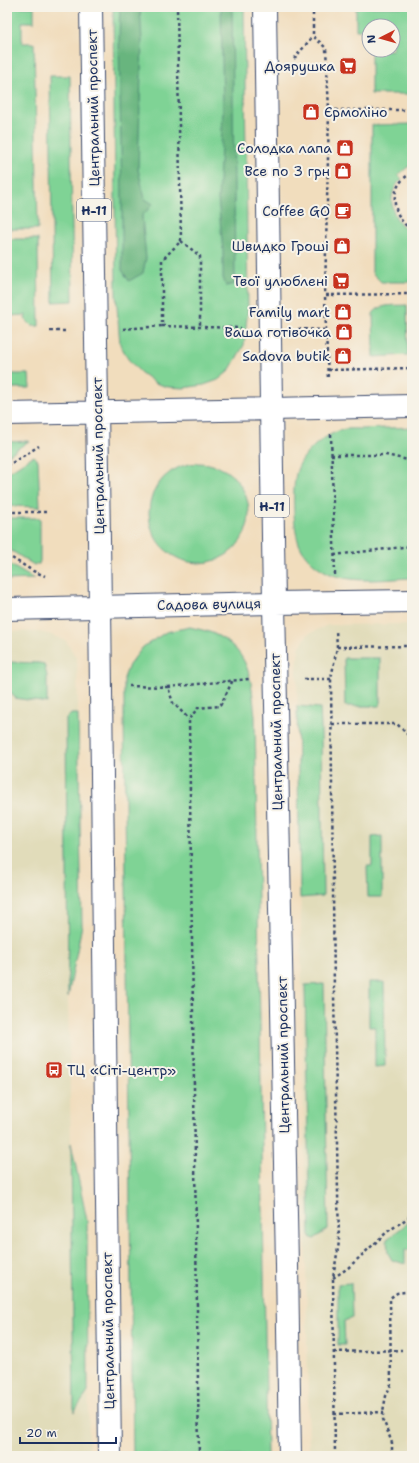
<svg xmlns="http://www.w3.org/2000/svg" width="419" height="1463" font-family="'Shantell Sans',sans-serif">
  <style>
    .built { fill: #e1dcba }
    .green { fill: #7fd395; stroke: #4d817a }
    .forest { fill: #67b57e; stroke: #41726e }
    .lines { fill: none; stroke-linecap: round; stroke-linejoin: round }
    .secondary-casing { stroke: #3b496c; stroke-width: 24 }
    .primary-casing { stroke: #3b496c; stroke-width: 24 }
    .path { stroke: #3b496c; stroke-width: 2.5; stroke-dasharray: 3 3; stroke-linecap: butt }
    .secondary { stroke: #fff; stroke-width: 22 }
    .primary { stroke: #fff; stroke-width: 22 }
    .labels { text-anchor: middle; stroke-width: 4; stroke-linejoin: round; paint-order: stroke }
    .shield { fill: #f7f3e8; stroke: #5d6a87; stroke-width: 1 }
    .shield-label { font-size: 13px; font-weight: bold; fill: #1b2f5e }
    .poi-label { font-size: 14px; fill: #1b2f5e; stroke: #f7f3e8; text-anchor: end }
    .street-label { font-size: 14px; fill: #1b2f5e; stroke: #f7f3e8 }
  </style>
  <rect width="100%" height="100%" fill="#f7f3e8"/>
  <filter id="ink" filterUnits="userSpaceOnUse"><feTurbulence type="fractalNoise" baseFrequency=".025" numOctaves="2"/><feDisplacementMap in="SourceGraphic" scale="8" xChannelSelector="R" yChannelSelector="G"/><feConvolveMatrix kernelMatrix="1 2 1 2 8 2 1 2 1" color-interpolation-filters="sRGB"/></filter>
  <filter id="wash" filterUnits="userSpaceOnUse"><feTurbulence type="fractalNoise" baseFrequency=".012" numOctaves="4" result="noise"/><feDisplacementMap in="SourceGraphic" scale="16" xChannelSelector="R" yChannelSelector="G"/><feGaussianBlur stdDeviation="0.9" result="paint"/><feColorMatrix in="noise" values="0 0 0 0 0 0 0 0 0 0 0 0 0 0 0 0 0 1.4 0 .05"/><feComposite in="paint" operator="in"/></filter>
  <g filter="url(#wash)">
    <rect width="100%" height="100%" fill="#f1ddbd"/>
    <!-- built -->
    <path class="built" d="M 412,624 L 412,1456 L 309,1456 L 297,671 L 299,648 L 308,634 L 328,625 Z
      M 7,631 L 39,632 L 49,634 L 66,641 L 77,659 L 82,925 L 68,997 L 71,1143 L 87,1221 L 89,1456 L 7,1456 Z"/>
    <!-- green -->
    <path class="green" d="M 7,7 L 34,7 L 34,22 L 22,22 L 22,43 L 34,43 L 38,229 L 9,229 L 7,113 Z
      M 113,7 L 244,7 L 248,308 L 244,345 L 229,371 L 218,380 L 204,385 L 183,388 L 168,387 L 155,383 L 140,372 L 128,359 L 120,344 L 116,294 Z
      M 356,7 L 412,7 L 412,94 L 371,94 L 371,50 L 393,50 L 393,26 L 369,26 L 369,30 L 356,30 Z
      M 50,76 L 70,76 L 73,301 L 53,302 Z
      M 412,124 L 412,170 L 409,166 L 398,175 L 402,179 C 385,193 391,220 408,230 L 406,234 L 412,238 L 412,282 L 381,282 L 372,273 L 372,125 Z
      M 9,239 L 38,239 L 39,326 L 32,326 L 25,319 L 26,315 L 7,316 L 7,303 L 11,301 Z
      M 407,305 L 408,355 L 374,357 L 373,314 C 379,303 396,306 407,305 Z
      M 7,374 L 29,374 L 30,388 L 7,388 Z
      M 412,427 L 412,578 C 385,579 346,585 323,570 C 313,564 305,557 300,546 C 293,532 292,490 296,474 C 300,455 323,435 342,430 C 348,428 357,429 363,429 C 380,428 396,428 412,427 Z
      M 29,441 L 7,456 L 7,442 Z
      M 33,456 L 38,460 L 40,507 L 7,506 L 7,473 Z
      M149 513a50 50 0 1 1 100 0a50 50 0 1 1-100 0Z
      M 7,518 L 40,518 L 40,561 L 39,564 L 34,565 L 7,548 Z
      M 7,563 L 34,579 L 7,580 Z
      M 190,627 C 197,629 205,630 212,633 C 251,650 251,679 255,716 L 267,1456 L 133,1456 L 124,717 L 124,678 L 129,665 L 143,647 L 166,632 Z
      M 344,658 L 380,658 L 380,706 L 345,706 Z
      M 7,662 L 39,663 L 44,664 L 47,676 L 47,703 L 15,698 L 7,688 Z
      M 297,706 L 320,708 L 321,728 L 323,896 L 300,898 Z
      M 71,714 L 78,714 L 82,925 L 68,997 L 66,719 Z
      M 382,836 L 382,897 L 368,897 L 367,866 L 372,866 L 372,837 Z
      M 369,982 L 384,982 L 385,1066 L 375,1067 L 375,1027 L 369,1027 Z
      M 324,984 L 328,1229 L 314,1239 L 310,1237 L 305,985 Z
      M 71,1143 L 87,1221 L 88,1392 L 74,1412 Z
      M 412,1220 L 412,1250 L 405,1250 L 405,1264 L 392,1260 L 388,1253 L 387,1239 Z
      M 351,1283 L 352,1318 L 344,1321 L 345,1345 L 338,1345 L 338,1284 Z"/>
    <!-- forest -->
    <path class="forest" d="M 120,7 L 140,7 L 142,41 L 138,169 L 145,199 L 153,204 L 142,216 L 146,258 L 143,273 L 129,281 L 122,270 L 122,201 L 119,39 Z
      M 221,7 L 232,7 L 235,277 L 235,284 L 226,286 L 223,278 L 223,251 L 218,198 L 223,112 Z"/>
  </g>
  <g filter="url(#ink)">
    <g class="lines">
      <defs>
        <path id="secondary" d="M 271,409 L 412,406
          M 100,606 L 110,1456
          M 290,1456 L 287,1265 L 274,603 L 412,601"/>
        <path id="primary" d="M 91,7 L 100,606
          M 7,414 L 271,409
          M 7,609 L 274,603 L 265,7"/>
      </defs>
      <!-- secondary casing -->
      <use href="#secondary" class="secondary-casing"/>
      <!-- primary casing -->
      <use href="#primary" class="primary-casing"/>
      <!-- path -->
      <path class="path" d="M 313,7 L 313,36 L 326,48 L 329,110 L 325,295
        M 294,59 L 313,36
        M 329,110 L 412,110
        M 412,173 C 387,185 391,217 412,230
        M 181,241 L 200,256 L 200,327
        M 162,326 L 241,328
        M 123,329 L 162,326 L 162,260 L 181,241 L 177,7
        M 298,329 L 326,330 L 328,380
        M 326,330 L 325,295 L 412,294
        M 50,331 L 68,331
        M 328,370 L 412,368
        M 331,434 L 335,575
        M 331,455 L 386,455 L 412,461
        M 7,466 L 39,446
        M 7,512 L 48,512
        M 7,555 L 33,571 L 45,576
        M 334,555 L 412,546
        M 337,647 L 412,646
        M 304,679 L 331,679
        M 129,686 L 168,687 L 173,703 L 189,719
        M 168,687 L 249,679
        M 332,724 L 397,724 L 412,739
        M 410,1275 L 410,1291
        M 333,1278 L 348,1268 L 387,1232 L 412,1215
        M 334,1352 L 402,1350
        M 334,1414 L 384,1412
        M 199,1456 L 189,719 L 198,708 L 220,706 L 233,680
        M 335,1456 L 333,1278 L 339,1242 L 334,995 L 331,679 L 337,647 L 336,630
        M 392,1456 L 392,1443 L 383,1419 L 383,1411 L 386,1396 L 391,1384 L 390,1298 L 397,1293 L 412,1291"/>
      <!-- secondary -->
      <use href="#secondary" class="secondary"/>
      <!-- primary -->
      <use href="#primary" class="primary"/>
    </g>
  </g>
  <!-- icons -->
  <defs>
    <symbol id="supermarket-square" viewBox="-11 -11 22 22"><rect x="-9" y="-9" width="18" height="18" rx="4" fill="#c8321e" stroke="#f7f3e8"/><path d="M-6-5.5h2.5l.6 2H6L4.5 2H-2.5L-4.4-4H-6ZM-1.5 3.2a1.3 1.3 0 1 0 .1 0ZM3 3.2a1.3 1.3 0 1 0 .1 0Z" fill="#fff"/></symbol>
    <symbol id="shop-square" viewBox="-11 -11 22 22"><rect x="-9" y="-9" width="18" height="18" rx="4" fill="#c8321e" stroke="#f7f3e8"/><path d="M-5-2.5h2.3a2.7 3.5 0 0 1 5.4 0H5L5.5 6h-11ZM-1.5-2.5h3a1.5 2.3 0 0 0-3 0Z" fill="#fff"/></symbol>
    <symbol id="cafe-square" viewBox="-11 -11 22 22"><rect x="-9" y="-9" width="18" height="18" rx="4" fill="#c8321e" stroke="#f7f3e8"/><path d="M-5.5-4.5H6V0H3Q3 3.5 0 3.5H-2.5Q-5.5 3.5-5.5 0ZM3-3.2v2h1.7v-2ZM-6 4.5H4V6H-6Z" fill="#fff"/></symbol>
    <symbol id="bus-square" viewBox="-11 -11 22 22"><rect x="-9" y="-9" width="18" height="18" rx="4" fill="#c8321e" stroke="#f7f3e8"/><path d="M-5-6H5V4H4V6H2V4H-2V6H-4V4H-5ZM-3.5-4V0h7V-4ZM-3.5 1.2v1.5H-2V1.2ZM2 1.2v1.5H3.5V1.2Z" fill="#fff"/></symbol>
  </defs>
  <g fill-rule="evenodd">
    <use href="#supermarket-square" x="338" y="56" width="20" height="20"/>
    <use href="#shop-square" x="301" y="102" width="20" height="20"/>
    <use href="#shop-square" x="335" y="138" width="20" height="20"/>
    <use href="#shop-square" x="333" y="161" width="20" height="20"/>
    <use href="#cafe-square" x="333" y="201" width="20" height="20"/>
    <use href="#shop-square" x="332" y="236" width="20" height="20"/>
    <use href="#supermarket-square" x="331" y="271" width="20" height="20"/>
    <use href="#shop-square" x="333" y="302" width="20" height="20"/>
    <use href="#shop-square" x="334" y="322" width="20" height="20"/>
    <use href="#shop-square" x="333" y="346" width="20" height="20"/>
    <use href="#bus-square" x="44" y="1060" width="20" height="20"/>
  </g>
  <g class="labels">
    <!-- shield labels -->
    <g class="shield">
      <rect x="77" y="199" width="34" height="22" rx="3"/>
      <rect x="255" y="495" width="34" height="22" rx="3"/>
    </g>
    <g class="shield-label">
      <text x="94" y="215">Н-11</text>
      <text x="272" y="511">Н-11</text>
    </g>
    <!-- poi labels -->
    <g class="poi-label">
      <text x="335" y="71">Доярушка</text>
      <text x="324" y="117" text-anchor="start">Єрмоліно</text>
      <text x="332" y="153">Солодка лапа</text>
      <text x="330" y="176">Все по 3 грн</text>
      <text x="330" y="216">Coffee GO</text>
      <text x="329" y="251">Швидко Гроші</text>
      <text x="328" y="286">Твої улюблені</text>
      <text x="330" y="317">Family mart</text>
      <text x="331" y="337">Ваша готівочка</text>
      <text x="330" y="361">Sadova butik</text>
      <text x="67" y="1075" text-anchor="start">ТЦ «Сіті-центр»</text>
    </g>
    <!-- street labels -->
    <g class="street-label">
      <text transform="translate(93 108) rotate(-91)" y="5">Центральний проспект</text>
      <text transform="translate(98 456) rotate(-91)" y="5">Центральний проспект</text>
      <text transform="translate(209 604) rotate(-1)" y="5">Садова вулиця</text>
      <text transform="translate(276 732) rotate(-91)" y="5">Центральний проспект</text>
      <text transform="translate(283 1055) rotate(-91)" y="5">Центральний проспект</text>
      <text transform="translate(108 1331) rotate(-91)" y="5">Центральний проспект</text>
    </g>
  </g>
  <!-- margin -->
  <rect width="419" height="1463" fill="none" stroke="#f7f3e8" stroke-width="24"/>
  <!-- north arrow -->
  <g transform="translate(381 38) rotate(264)"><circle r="19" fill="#f7f3e8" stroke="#9fa5b1"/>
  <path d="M0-3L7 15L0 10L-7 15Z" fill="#c8321e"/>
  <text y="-6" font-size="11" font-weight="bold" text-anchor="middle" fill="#1b2f5e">N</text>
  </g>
  <!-- scale -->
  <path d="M20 1437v6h96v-6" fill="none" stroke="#1b2f5e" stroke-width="2"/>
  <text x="26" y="1437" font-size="12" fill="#1b2f5e" stroke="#f7f3e8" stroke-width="3" paint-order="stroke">20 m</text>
</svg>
